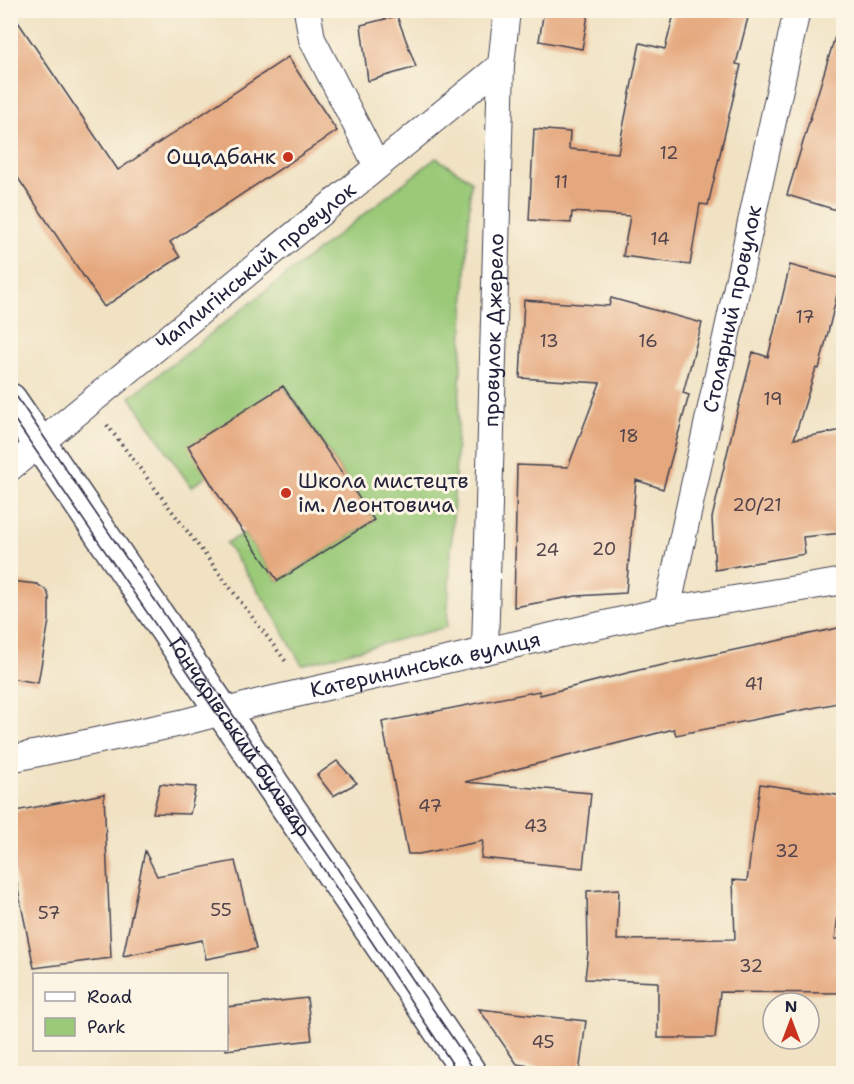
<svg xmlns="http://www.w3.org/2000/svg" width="854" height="1084" font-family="'Shantell Sans',sans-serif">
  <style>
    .green { fill: #9ac978; stroke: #5e765a; stroke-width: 1.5 }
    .building { fill: #e5a87e }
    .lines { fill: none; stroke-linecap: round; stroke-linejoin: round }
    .street-casing { stroke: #413f4f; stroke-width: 28 }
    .primary-casing { stroke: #413f4f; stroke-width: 36 }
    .path { stroke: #413f4f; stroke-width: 4; stroke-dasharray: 1.5 4.5; stroke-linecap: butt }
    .street { stroke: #fff; stroke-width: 26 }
    .primary { stroke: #fff; stroke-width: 33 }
    .tram { stroke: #22223b; stroke-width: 1.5 }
    .poi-dot { fill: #c8321e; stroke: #fcf5e5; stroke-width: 2 }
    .labels { text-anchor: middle; stroke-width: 6; stroke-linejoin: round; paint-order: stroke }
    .number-label { font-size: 18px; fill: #53444c }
    .poi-label { font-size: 21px; fill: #22223b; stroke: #fcf5e5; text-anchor: end }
    .street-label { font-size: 21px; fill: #22223b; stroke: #fcf5e5 }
  </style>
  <rect width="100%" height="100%" fill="#fcf5e5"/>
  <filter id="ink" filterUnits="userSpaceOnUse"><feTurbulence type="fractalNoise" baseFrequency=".0167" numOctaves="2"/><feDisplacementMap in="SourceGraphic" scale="12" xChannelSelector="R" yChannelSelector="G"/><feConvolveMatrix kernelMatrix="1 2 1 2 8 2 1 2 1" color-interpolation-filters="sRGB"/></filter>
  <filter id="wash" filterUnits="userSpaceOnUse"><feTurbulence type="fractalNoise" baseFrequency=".008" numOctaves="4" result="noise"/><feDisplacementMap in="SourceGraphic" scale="24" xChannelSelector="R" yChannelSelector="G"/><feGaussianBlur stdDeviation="1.35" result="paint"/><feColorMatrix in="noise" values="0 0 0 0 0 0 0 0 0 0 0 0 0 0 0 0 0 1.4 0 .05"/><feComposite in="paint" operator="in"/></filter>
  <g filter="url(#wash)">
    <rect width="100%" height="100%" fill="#f0e2c3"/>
    <!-- green -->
    <path class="green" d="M 436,158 L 471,180 L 447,627 L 302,665 L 267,604 L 226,543 L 244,533 L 278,581 L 374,520 L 284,386 L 189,446 L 207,476 L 191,487 L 130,397 Z"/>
    <g id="blocks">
      <!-- building -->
      <path class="building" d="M 10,10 L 118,170 L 288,57 L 337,131 L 170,242 L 180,257 L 104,307 L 10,166 Z
        M 544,10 L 589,10 L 582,49 L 539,41 Z
        M 675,10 L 750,10 L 736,64 L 741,65 L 708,205 L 700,204 L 690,265 L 623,256 L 630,216 L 572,212 L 571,223 L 529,220 L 534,129 L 570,132 L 569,149 L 618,153 L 640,43 L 665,49 Z
        M 397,16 L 416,67 L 368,81 L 361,25 Z
        M 837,30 L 843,31 L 843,212 L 787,195 Z
        M 790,265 L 841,279 L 819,369 L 816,368 L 794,439 L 843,430 L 843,533 L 803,537 L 805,554 L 715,570 L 712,518 L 734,424 L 753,352 L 768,357 Z
        M 611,298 L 702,323 L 683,393 L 689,395 L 663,489 L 636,480 L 626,593 L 576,596 L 514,607 L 517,465 L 568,467 L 600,383 L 520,378 L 524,300 L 609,306 Z
        M 283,386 L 374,520 L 278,581 L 227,509 L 188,446 Z
        M 10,581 L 37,584 L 47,591 L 49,597 L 49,621 L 38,683 L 10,678 Z
        M 843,627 L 843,702 L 676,735 L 674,729 L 465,782 L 591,793 L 583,868 L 481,858 L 483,841 L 419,854 L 408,854 L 382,722 L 539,691 L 540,695 L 639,670 Z
        M 337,761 L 357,783 L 333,796 L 317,775 Z
        M 160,784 L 196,787 L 190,814 L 153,813 Z
        M 760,784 L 843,796 L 843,877 L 835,939 L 843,939 L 843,993 L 720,992 L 715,1038 L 658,1038 L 658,982 L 585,979 L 588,952 L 587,891 L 619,889 L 617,940 L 735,939 L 733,880 L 747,881 Z
        M 104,794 L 111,958 L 34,968 L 10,850 L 10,812 Z
        M 145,851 L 157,876 L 235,861 L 256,949 L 206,959 L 202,940 L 123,956 Z
        M 307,998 L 312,1040 L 226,1050 L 226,1007 Z
        M 479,1009 L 586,1021 L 579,1074 L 517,1064 Z"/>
    </g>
  </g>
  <g filter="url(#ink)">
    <use href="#blocks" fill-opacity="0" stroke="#413f4f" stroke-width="1.5"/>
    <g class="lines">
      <defs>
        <g id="street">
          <path d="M 307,10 L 312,39 L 377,166"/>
          <path id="s1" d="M 10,468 L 501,65"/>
          <path id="s2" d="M 667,610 L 797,10"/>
          <path id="s3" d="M 485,650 L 501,65 L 507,10"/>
          <path id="s4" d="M 10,759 L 181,723 L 256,703 L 667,610 L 844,581"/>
        </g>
        <g id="primary">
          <path id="s5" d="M 10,400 L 470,1074"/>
        </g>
      </defs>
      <!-- street casing -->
      <use href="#street" class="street-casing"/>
      <!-- primary casing -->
      <use href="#primary" class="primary-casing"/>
      <!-- path -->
      <path class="path" d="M 107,425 L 287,663"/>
      <!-- street -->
      <use href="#street" class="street"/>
      <!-- primary -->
      <use href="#primary" class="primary"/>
      <!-- tram -->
      <path class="tram" d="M 10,387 L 477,1074
        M 10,413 L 331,880 L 459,1074"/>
    </g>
  </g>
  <!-- markers -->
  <g class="poi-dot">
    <circle cx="288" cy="157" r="6"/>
    <circle cx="286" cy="493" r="6"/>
  </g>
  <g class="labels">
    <!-- number labels -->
    <g class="number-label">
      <text x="669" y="159">12</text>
      <text x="561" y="188">11</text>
      <text x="660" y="245">14</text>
      <text x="805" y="323">17</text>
      <text x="549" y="347">13</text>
      <text x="648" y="347">16</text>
      <text x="773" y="405">19</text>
      <text x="629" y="442">18</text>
      <text x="757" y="511">20/21</text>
      <text x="604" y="555">20</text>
      <text x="547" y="556">24</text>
      <text x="754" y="690">41</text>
      <text x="430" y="812">47</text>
      <text x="536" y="832">43</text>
      <text x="787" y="857">32</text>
      <text x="221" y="916">55</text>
      <text x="49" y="919">57</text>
      <text x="751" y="972">32</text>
      <text x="543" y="1048">45</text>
    </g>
    <!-- poi labels -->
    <g class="poi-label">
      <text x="276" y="164">Ощадбанк</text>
      <text x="298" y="488" text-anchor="start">Школа мистецтв<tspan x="298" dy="24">ім. Леонтовича</tspan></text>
    </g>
    <!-- street labels -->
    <g class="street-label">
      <text dy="7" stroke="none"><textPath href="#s1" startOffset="318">Чаплигінський провулок</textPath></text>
      <text dy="7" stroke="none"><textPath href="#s2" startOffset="308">Столярний провулок</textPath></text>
      <text dy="7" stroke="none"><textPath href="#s3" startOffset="320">провулок Джерело</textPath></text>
      <text dy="7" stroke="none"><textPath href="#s4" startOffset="426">Катерининська вулиця</textPath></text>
      <text dy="7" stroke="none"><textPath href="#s5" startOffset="408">Гончарівський бульвар</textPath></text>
    </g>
  </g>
  <!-- margin -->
  <rect width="854" height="1084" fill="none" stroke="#fcf5e5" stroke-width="36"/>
  <!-- legend -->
  <rect x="33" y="973" width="195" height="78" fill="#fcf5e5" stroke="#a5a1a1" stroke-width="1.5"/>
  <rect x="45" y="992" width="30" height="9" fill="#ffffff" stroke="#a5a1a1" stroke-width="1.5"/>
  <text x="87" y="1003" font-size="18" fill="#22223b">Road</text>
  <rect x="45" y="1018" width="30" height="18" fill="#9ac978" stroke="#a5a1a1" stroke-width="1.5"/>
  <text x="87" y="1033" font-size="18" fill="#22223b">Park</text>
  <!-- north arrow -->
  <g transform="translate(791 1021)"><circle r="28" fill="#fcf5e5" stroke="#a5a1a1" stroke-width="1.5"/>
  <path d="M0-4.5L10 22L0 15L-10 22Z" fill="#c8321e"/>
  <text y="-9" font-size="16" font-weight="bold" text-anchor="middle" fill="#22223b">N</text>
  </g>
</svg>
